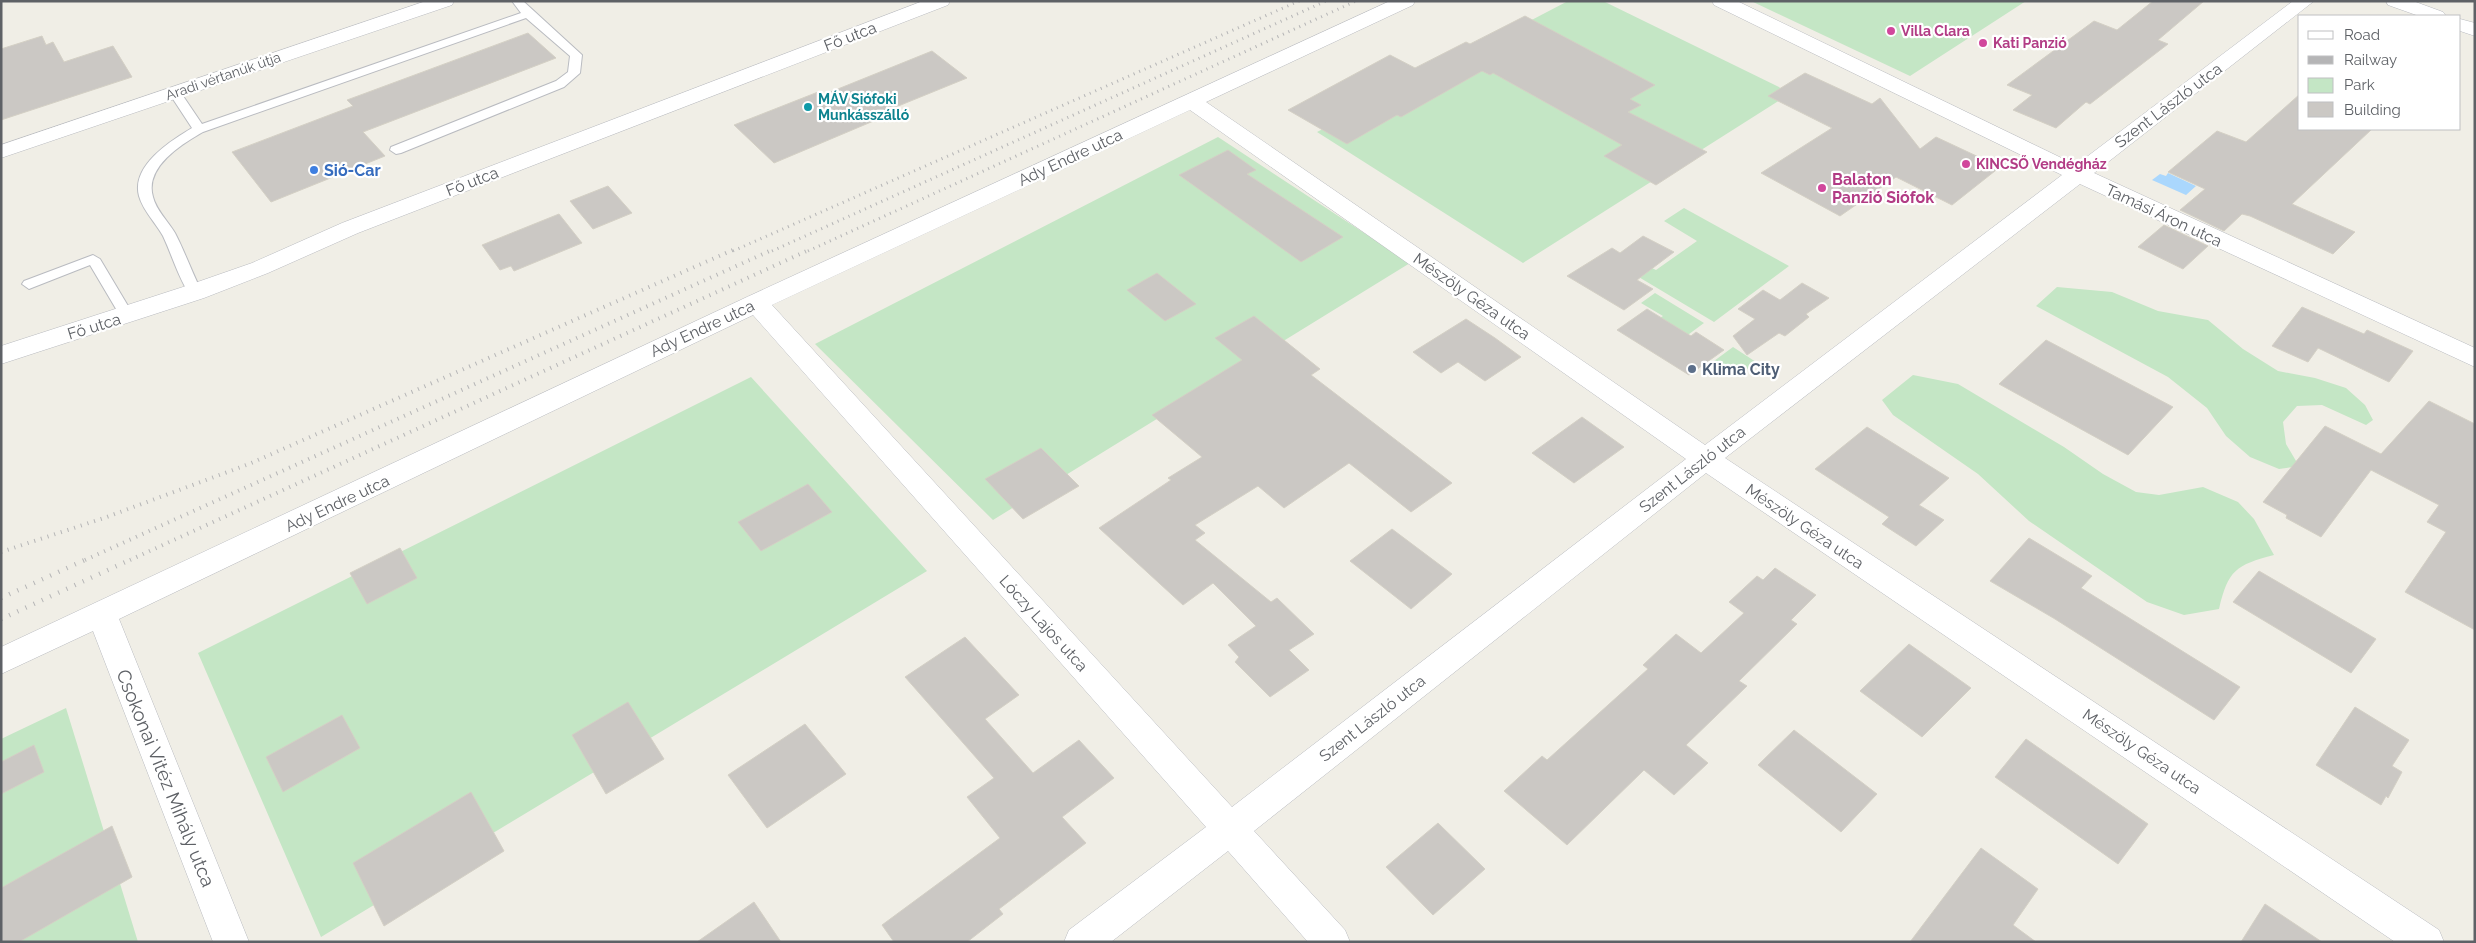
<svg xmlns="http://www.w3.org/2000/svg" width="2476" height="943" font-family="Raleway,sans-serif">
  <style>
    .green { fill: #c4e6c5 }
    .water { fill: #aad7fd }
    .building { fill: #cbc8c4; stroke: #d4d0c5 }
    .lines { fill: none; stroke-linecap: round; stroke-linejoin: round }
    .service-casing { stroke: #b9bbc0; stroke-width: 2 }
    .minor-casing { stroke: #b9bbc0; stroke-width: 1 }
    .service { fill: #fff; fill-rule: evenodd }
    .minor { fill: #fff; fill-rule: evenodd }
    .rail-far2 { stroke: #b5b5b6; stroke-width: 3; stroke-dasharray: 1 5; stroke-linecap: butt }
    .rail-far1 { stroke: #b5b5b6; stroke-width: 4; stroke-dasharray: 1 6; stroke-linecap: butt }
    .rail { stroke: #b5b5b6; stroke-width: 4.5; stroke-dasharray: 1 8; stroke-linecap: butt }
    .hotel-dot { fill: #d1479c; stroke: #fff; stroke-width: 2 }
    .culture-dot { fill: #0f9aa8; stroke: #fff; stroke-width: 2 }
    .shop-dot { fill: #3f7fe0; stroke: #fff; stroke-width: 2 }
    .service-dot { fill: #5c6f8a; stroke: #fff; stroke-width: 2 }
    .labels { text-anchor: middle; stroke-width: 4.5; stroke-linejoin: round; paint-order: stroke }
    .far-hotel-label { font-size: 14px; font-weight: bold; fill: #b23c85; stroke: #fff; text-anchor: start }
    .far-street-label { font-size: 14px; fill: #5e6166; stroke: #fff }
    .far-culture-label { font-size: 14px; font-weight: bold; fill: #0d838f; stroke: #fff; text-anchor: start }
    .street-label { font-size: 16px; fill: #5e6166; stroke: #fff }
    .shop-label { font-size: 16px; font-weight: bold; fill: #366cbe; stroke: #fff; text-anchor: start }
    .hotel-label { font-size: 16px; font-weight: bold; fill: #b23c85; stroke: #fff; text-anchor: start }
    .service-label { font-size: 16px; font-weight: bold; fill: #4e5e75; stroke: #fff; text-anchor: start }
    .near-street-label { font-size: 19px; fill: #5e6166; stroke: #fff }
  </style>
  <rect width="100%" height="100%" fill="#f0eee6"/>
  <!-- green -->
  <path class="green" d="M 1568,1 L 1603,1 L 1791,93 L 1523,263 L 1317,132 Z
    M 1751,1 L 2026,1 L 1910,76 Z
    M 1218,137 L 1410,263 L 993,520 L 815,344 Z
    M 1684,208 L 1789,266 L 1714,322 L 1637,276 L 1650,267 L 1656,270 L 1697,241 L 1664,221 Z
    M 2057,287 L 2112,292 L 2158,311 L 2208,320 L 2243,349 L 2278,371 L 2315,378 L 2346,388 L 2365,405 L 2373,420 L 2366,425 L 2322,405 L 2297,406 L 2283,422 L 2286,444 L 2299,466 L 2279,469 L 2250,457 L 2226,436 L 2207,408 L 2168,377 L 2036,306 Z
    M 1655,293 L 1704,323 L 1681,340 L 1653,323 L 1663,316 L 1641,303 Z
    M 1733,347 L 1756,362 L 1738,376 L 1714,361 Z
    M 1913,375 L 1958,384 L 2064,447 L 2103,474 L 2136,492 L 2159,495 L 2203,487 L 2238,502 L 2254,519 L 2274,555 C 2236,565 2228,570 2219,609 L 2184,615 L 2147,602 L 2029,521 L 1978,474 L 1893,415 L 1882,400 Z
    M 751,377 L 927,571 L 321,937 L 198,653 Z
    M 66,708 L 138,942 L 1,942 L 1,739 Z"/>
  <!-- water -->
  <path class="water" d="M 2168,173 L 2196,186 L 2186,195 L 2152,180 L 2160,174 L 2166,176 Z"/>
  <!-- building -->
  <path class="building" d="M 2153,1 L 2204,1 L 2158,40 L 2168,44 L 2090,104 L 2086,102 L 2056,128 L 2013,110 L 2032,95 L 2007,85 L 2094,21 L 2117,30 Z
    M 1525,16 L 1655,85 L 1630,99 L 1641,105 L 1628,112 L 1707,152 L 1656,185 L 1604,156 L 1622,145 L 1493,73 L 1490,75 L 1482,71 L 1401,117 L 1397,115 L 1347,144 L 1288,110 L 1390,55 L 1415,68 L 1466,42 L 1470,44 Z
    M 528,33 L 556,58 L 363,132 L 385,156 L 271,202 L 232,152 L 353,106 L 347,100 Z
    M 42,36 L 46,45 L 53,42 L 64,62 L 113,46 L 132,77 L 1,120 L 1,49 Z
    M 932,51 L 967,78 L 886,111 L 890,114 L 774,163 L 734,125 L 818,92 L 823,95 Z
    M 1805,73 L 1872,104 L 1880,98 L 1920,149 L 1936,137 L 2000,167 L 1952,205 L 1896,177 L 1840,216 L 1761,173 L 1832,128 L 1768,96 Z
    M 2300,94 L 2300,129 L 2372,129 L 2292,204 L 2355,232 L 2333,254 L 2250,216 L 2242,214 L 2224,231 L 2180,210 L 2205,189 L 2168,172 L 2217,131 L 2246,142 Z
    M 1228,150 L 1256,170 L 1247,174 L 1343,237 L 1301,262 L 1179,175 Z
    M 608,186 L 632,213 L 593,229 L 570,201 Z
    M 559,214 L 582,243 L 514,271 L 511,266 L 500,270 L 482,245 Z
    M 2164,225 L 2208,246 L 2183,269 L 2138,247 Z
    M 1643,236 L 1674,252 L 1637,280 L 1653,289 L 1624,310 L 1567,276 L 1612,248 L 1620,253 Z
    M 1157,273 L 1196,304 L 1165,321 L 1127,290 Z
    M 1802,283 L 1829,298 L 1806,314 L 1809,317 L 1785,336 L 1779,333 L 1747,355 L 1733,336 L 1755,319 L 1738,309 L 1763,290 L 1780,300 Z
    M 2302,307 L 2364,334 L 2367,330 L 2413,351 L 2389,382 L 2318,348 L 2308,362 L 2272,346 Z
    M 1647,309 L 1691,336 L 1696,332 L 1724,350 L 1689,375 L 1617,330 Z
    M 1254,316 L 1320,369 L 1311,375 L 1452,483 L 1411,512 L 1349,463 L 1284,508 L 1258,486 L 1195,525 L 1205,533 L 1195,540 L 1271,602 L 1277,598 L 1314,634 L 1289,650 L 1309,670 L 1270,697 L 1235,662 L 1239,657 L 1228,645 L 1256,626 L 1213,583 L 1183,605 L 1099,528 L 1171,480 L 1168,478 L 1202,457 L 1152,415 L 1242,360 L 1215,338 Z
    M 1466,319 L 1495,338 L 1521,357 L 1485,381 L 1458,362 L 1441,373 L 1413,352 Z
    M 2046,340 L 2173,407 L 2128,455 L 1999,384 Z
    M 2429,401 L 2475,424 L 2475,630 L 2405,592 L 2446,532 L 2427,522 L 2439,505 L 2371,470 L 2321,537 L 2286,518 L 2287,515 L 2263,502 L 2325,426 L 2381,454 Z
    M 1582,417 L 1624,447 L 1574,483 L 1532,453 Z
    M 1867,427 L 1949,478 L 1919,505 L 1944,520 L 1916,546 L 1882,524 L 1889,517 L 1815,469 Z
    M 1041,448 L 1079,486 L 1023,519 L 985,479 Z
    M 808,484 L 832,512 L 761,551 L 738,522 Z
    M 1392,529 L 1452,574 L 1411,609 L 1350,561 Z
    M 2029,538 L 2092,576 L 2081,588 L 2240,687 L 2214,720 L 2055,619 L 1990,581 Z
    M 400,548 L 417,578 L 367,604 L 350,573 Z
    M 1775,568 L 1816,595 L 1791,620 L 1797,624 L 1739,681 L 1747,686 L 1686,745 L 1708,763 L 1674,795 L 1644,770 L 1567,845 L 1504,791 L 1542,756 L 1547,760 L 1648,669 L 1643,665 L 1676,634 L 1701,653 L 1744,613 L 1729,602 L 1757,576 L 1763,580 Z
    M 2259,571 L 2376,639 L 2351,673 L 2233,602 Z
    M 965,637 L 1019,695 L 985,719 L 1033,773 L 1079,740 L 1114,778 L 1062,817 L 1086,843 L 999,909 L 1003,914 L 967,942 L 894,942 L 882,925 L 1000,838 L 967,797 L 994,778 L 905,677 Z
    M 1909,644 L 1971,688 L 1922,737 L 1860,691 Z
    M 628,702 L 664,759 L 606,794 L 572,735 Z
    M 2355,707 L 2409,740 L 2392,766 L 2402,772 L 2388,798 L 2386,796 L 2381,805 L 2316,765 Z
    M 342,715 L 360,748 L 283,792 L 266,757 Z
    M 805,724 L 846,774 L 767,828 L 728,775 Z
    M 1794,730 L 1877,794 L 1841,832 L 1758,765 Z
    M 2026,739 L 2148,824 L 2118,864 L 1995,777 Z
    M 34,745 L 44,772 L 1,794 L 1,762 Z
    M 471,792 L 504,851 L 384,926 L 353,863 Z
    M 1438,823 L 1485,869 L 1433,915 L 1386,867 Z
    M 112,826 L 132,877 L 19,942 L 1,942 L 1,888 Z
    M 1981,848 L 2038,889 L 2013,925 L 2036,942 L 1910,942 Z
    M 754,902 L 781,942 L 697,942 Z
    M 2265,904 L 2322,942 L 2241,942 Z"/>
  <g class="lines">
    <defs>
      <path id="service" d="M 512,1 L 523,1 L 582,55 L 580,73 L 564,87 L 401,153 L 396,154 L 390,150 L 391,147 L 556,81 L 568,72 L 570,56 L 526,18 L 203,132 C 182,144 144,167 153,197 C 156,210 168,221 175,233 C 185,252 192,273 202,292 L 195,297 L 190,295 C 178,277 172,255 163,236 C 156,223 143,211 139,196 C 131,166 170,141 192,128 L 169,93 L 171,90 L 179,90 L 202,124 L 521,13 Z
        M 93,255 L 100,259 L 134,316 L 132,319 L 122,319 L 90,265 L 34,287 L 29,289 L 22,284 L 24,281 Z"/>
      <path id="minor" d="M 426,1 L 454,1 L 452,5 L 1,158 L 1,145 Z
        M 923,1 L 950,1 L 948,5 L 358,233 L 268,273 L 204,298 L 1,364 L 1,346 L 186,286 L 252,263 L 342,223 Z
        M 1390,1 L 1415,1 L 1413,5 L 1206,102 L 1705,445 L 2062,175 L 1714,5 L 1712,1 L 1737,1 L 2076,165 L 2293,1 L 2314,1 L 2094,173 L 2475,348 L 2475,367 L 2080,184 L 1725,458 L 2439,930 L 2444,942 L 2395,942 L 1706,473 L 1254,831 L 1345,930 L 1350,942 L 1308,942 L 1228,851 L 1111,942 L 1064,942 L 1069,930 L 1206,827 L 753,315 L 119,619 L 249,942 L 213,942 L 93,631 L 1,674 L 1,647 L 747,297 ZM 1190,110 L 1686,459 L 1232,807 L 772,305 Z
        M 2386,1 L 2413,1 L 2443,12 L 2446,16 L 2419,16 L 2388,5 Z
        M 2460,19 L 2475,23 L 2475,36 L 2460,31 Z"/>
    </defs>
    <!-- service casing -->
    <use href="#service" class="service-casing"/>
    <!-- minor casing -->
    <use href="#minor" class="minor-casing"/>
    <!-- service -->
    <use href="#service" class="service"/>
    <!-- minor -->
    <use href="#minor" class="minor"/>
    <!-- rail-far2 -->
    <path class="rail-far2" d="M 733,251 L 1299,1
      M 772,251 L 1326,1
      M 808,251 L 1356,1"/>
    <!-- rail-far1 -->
    <path class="rail-far1" d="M 1,552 L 104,518 L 249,464 L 735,249
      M 85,560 L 774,249
      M 130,560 L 811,249"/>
    <!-- rail -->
    <path class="rail" d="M 1,598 L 87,559
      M 1,619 L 132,559"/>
  </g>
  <!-- markers -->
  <g class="hotel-dot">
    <circle cx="1891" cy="31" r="5"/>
    <circle cx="1983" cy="43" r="5"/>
    <circle cx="1966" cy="164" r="5"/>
    <circle cx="1822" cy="188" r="5"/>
  </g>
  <circle class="culture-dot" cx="808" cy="107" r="5"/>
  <circle class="shop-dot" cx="314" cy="170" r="5"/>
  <circle class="service-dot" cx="1692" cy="369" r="5"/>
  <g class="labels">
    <!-- far-hotel labels -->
    <g class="far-hotel-label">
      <text x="1901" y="36">Villa Clara</text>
      <text x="1993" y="48">Kati Panzió</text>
      <text x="1976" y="169">KINCSŐ Vendégház</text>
    </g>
    <!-- far-street labels -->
    <g class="far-street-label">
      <text transform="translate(223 76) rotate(-19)" y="5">Aradi vértanúk útja</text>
    </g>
    <!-- far-culture labels -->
    <g class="far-culture-label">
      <text x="818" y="104">MÁV Siófoki<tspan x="818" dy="16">Munkásszálló</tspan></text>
    </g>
    <!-- street labels -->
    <g class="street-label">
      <text transform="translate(850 36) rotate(-21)" y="6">Fő utca</text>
      <text transform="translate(2168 105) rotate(-37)" y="6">Szent László utca</text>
      <text transform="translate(1070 157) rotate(-25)" y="6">Ady Endre utca</text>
      <text transform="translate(472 181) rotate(-21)" y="6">Fő utca</text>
      <text transform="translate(2164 215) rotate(25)" y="6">Tamási Áron utca</text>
      <text transform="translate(1472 296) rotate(35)" y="6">Mészöly Géza utca</text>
      <text transform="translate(94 326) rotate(-17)" y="6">Fő utca</text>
      <text transform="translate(702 328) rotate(-25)" y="6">Ady Endre utca</text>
      <text transform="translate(1692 469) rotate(-38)" y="6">Szent László utca</text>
      <text transform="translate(337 503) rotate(-25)" y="6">Ady Endre utca</text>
      <text transform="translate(1805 526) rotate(34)" y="6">Mészöly Géza utca</text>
      <text transform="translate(1044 623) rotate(48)" y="6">Lóczy Lajos utca</text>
      <text transform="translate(1372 718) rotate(-38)" y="6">Szent László utca</text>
      <text transform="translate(2142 751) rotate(34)" y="6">Mészöly Géza utca</text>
    </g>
    <!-- shop labels -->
    <g class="shop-label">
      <text x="324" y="176">Sió-Car</text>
    </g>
    <!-- hotel labels -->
    <g class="hotel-label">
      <text x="1832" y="185">Balaton<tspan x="1832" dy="18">Panzió Siófok</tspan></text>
    </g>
    <!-- service labels -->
    <g class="service-label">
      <text x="1702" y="375">Klima City</text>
    </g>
    <!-- near-street labels -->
    <g class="near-street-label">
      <text transform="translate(166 778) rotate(68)" y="7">Csokonai Vitéz Mihály utca</text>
    </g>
  </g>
  <!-- border -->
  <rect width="2476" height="943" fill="none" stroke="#5e6166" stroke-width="5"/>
  <!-- legend -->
  <rect x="2298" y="15" width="162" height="115" fill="#ffffff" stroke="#bfc0c2"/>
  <rect x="2308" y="31" width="25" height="8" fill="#ffffff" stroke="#bfc0c2"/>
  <text x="2344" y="40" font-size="15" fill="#5e6166">Road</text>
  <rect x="2308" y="56" width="25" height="8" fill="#b5b5b6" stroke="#bfc0c2"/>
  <text x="2344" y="65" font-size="15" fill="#5e6166">Railway</text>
  <rect x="2308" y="78" width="25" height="15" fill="#c4e6c5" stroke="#bfc0c2"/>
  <text x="2344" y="90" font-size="15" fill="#5e6166">Park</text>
  <rect x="2308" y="102" width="25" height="15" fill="#cbc8c4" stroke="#bfc0c2"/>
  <text x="2344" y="115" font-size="15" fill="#5e6166">Building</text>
</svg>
